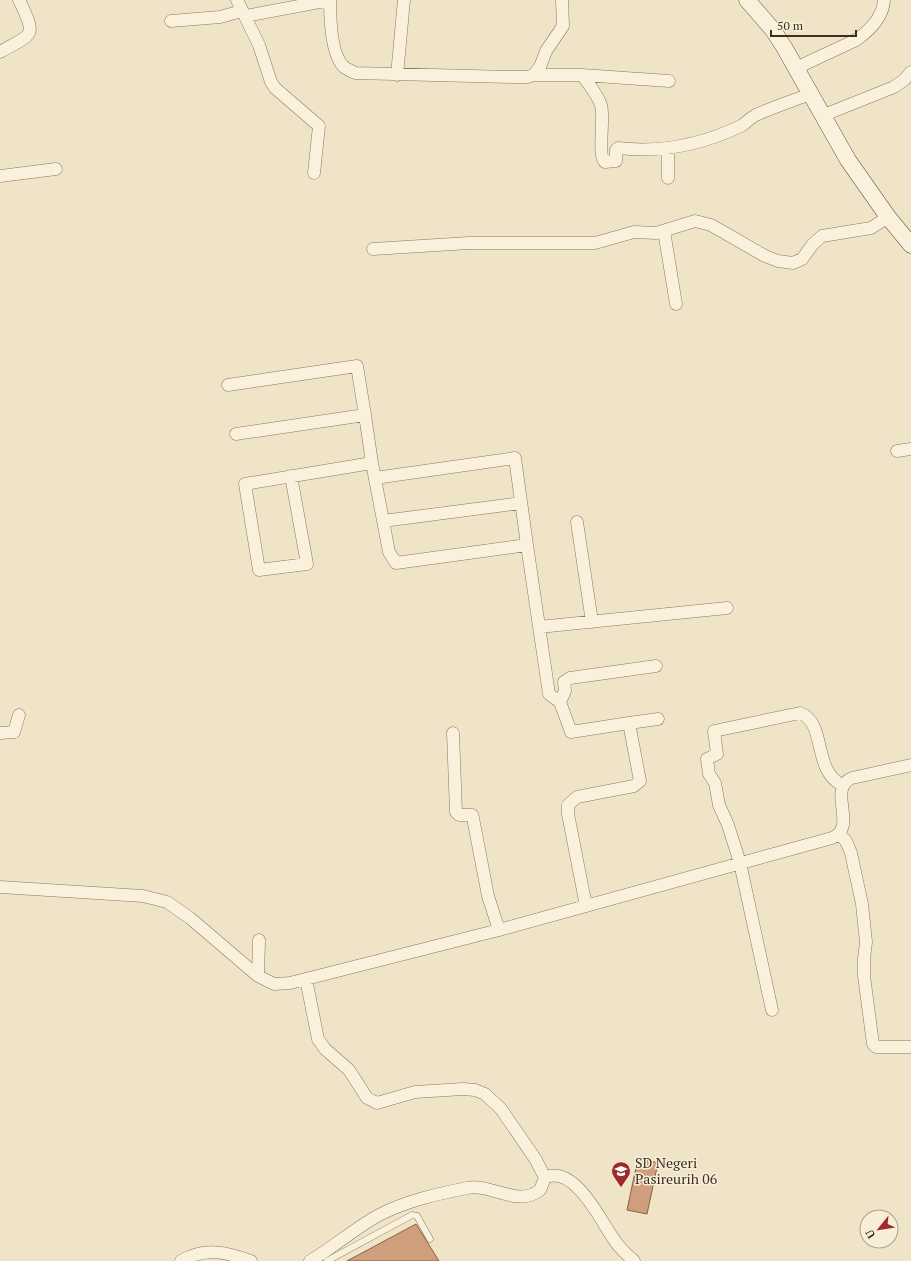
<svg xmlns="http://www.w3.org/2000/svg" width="911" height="1261" font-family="'PT Serif',serif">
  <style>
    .building { fill: #cf9f7d; stroke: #8d5f41 }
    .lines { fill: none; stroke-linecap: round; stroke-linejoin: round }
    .service-casing { stroke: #8d765c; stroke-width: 7 }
    .minor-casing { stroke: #8d765c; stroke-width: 13 }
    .secondary-casing { stroke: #6f573f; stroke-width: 17 }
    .service { stroke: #faf1dc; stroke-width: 6 }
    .minor { stroke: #faf1dc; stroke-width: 12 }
    .secondary { stroke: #faf1dc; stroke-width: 16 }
    .labels { text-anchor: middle; stroke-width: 3; stroke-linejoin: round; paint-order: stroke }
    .poi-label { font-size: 14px; fill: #3d2e20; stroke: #f7eed8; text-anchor: start }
  </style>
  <rect width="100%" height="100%" fill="#f0e4c8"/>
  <!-- building -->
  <path class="building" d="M 638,1158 L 658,1163 L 647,1214 L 627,1210 Z
    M 416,1224 L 439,1261 L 347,1261 Z"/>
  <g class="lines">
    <defs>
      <path id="service" d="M 327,1261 L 412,1215 L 417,1216 L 430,1239"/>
      <path id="minor" d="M 237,0 L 259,45 L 271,82 L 275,88 L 319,126 L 314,173
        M 330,0 C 330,17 331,55 344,67 C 347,69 351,71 355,73 L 514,77 L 528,77 L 533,75 L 540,67 L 546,51 L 563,26 L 562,0
        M 246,16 L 330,0
        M 171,21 L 220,17 L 242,11
        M 0,52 C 34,33 37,37 19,0
        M 796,68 L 856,40 C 869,31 883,17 884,0
        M 397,75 L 404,0
        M 533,75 L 582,75 C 589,84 597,94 601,105 C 605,118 597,156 605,162 L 616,161 L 616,150 L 618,148 C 660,153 703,144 741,126 C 746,123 750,118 756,115 C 773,107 792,101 810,94
        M 582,75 L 669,81
        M 824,115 L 894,87 L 904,80 L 911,72
        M 0,176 L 56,169
        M 668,178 L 668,148
        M 664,231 L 676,304
        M 373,249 L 469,243 L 595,243 L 634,232 L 656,233 L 695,221 L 711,225 L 765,256 L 778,261 L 793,263 L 802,259 L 813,244 L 822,236 L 871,228 L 888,217
        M 228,385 L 357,366 L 365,415
        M 236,434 L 365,415 L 372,463
        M 897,451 L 911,449
        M 291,476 L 307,564 L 259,570 L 245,484 L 372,463 L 389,552 L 396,563 L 527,545 L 549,694 L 560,702 L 571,732 L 629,723 L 640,781 L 634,786 L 577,797 L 568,805 L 568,814 L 586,906
        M 375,478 L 515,458 L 527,545
        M 383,521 L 521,503
        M 577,522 L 592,622
        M 539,627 L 727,608
        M 560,702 L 565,691 L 564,682 L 570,678 L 656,666
        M 629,723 L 658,719
        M 0,733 L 14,732 L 19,715
        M 453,733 L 456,812 L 459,815 L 472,815 L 473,818 L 488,896 L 499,930
        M 839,834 L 846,841 L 851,853 L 862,904 L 866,942 L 864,959 L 864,976 L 873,1044 L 876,1047 L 911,1047
        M 0,887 L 143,896 L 167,902 L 190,918 L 258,976 L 274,984 L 290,983 L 499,930 L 832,838 C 859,827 826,789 852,778 L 911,765
        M 258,976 L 259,940
        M 306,979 L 318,1039 L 325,1049 L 349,1070 L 367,1098 L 377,1103 L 415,1092 L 463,1089 L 475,1090 L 485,1094 L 501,1109 L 536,1160 L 545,1178 L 540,1190 C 517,1208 492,1183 467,1188 C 437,1194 406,1201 379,1215 C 355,1228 334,1247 310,1261
        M 772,1010 L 740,863 L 728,825 L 719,805 L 715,783 L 709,774 L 707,759 L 717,754 L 714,731 L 800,713 C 827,723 812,770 842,785
        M 545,1178 C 573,1163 600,1219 613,1238 C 618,1247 626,1254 634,1261
        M 181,1261 C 204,1247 227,1252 251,1261"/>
      <path id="secondary" d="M 747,0 L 773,30 L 784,47 L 848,160 L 888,217 L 911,245"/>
    </defs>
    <!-- service casing -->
    <use href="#service" class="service-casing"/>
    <!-- minor casing -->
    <use href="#minor" class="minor-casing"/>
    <!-- secondary casing -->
    <use href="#secondary" class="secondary-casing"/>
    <!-- service -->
    <use href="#service" class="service"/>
    <!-- minor -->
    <use href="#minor" class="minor"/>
    <!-- secondary -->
    <use href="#secondary" class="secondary"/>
  </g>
  <!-- icons -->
  <defs>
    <symbol id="school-pin" viewBox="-11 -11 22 30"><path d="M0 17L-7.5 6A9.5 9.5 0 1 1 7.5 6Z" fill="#9e2a2b" stroke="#f7eed8"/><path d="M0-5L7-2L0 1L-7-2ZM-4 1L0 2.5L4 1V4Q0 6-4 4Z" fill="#fff"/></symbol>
  </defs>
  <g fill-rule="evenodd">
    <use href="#school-pin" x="610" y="1160" width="22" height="30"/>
  </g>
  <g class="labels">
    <!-- poi labels -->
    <g class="poi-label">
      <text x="635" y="1168">SD Negeri<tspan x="635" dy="16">Pasireurih 06</tspan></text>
    </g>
  </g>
  <!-- north arrow -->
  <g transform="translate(879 1229) rotate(240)"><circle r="19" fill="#f7eed8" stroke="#ada18e"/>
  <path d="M0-3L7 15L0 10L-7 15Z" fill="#9e2a2b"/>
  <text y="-6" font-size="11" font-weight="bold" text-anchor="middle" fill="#3d2e20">U</text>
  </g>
  <!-- scale -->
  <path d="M771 30v6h85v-6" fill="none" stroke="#3d2e20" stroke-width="2"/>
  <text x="777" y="30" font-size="12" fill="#3d2e20" stroke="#f7eed8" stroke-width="3" paint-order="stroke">50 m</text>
</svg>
